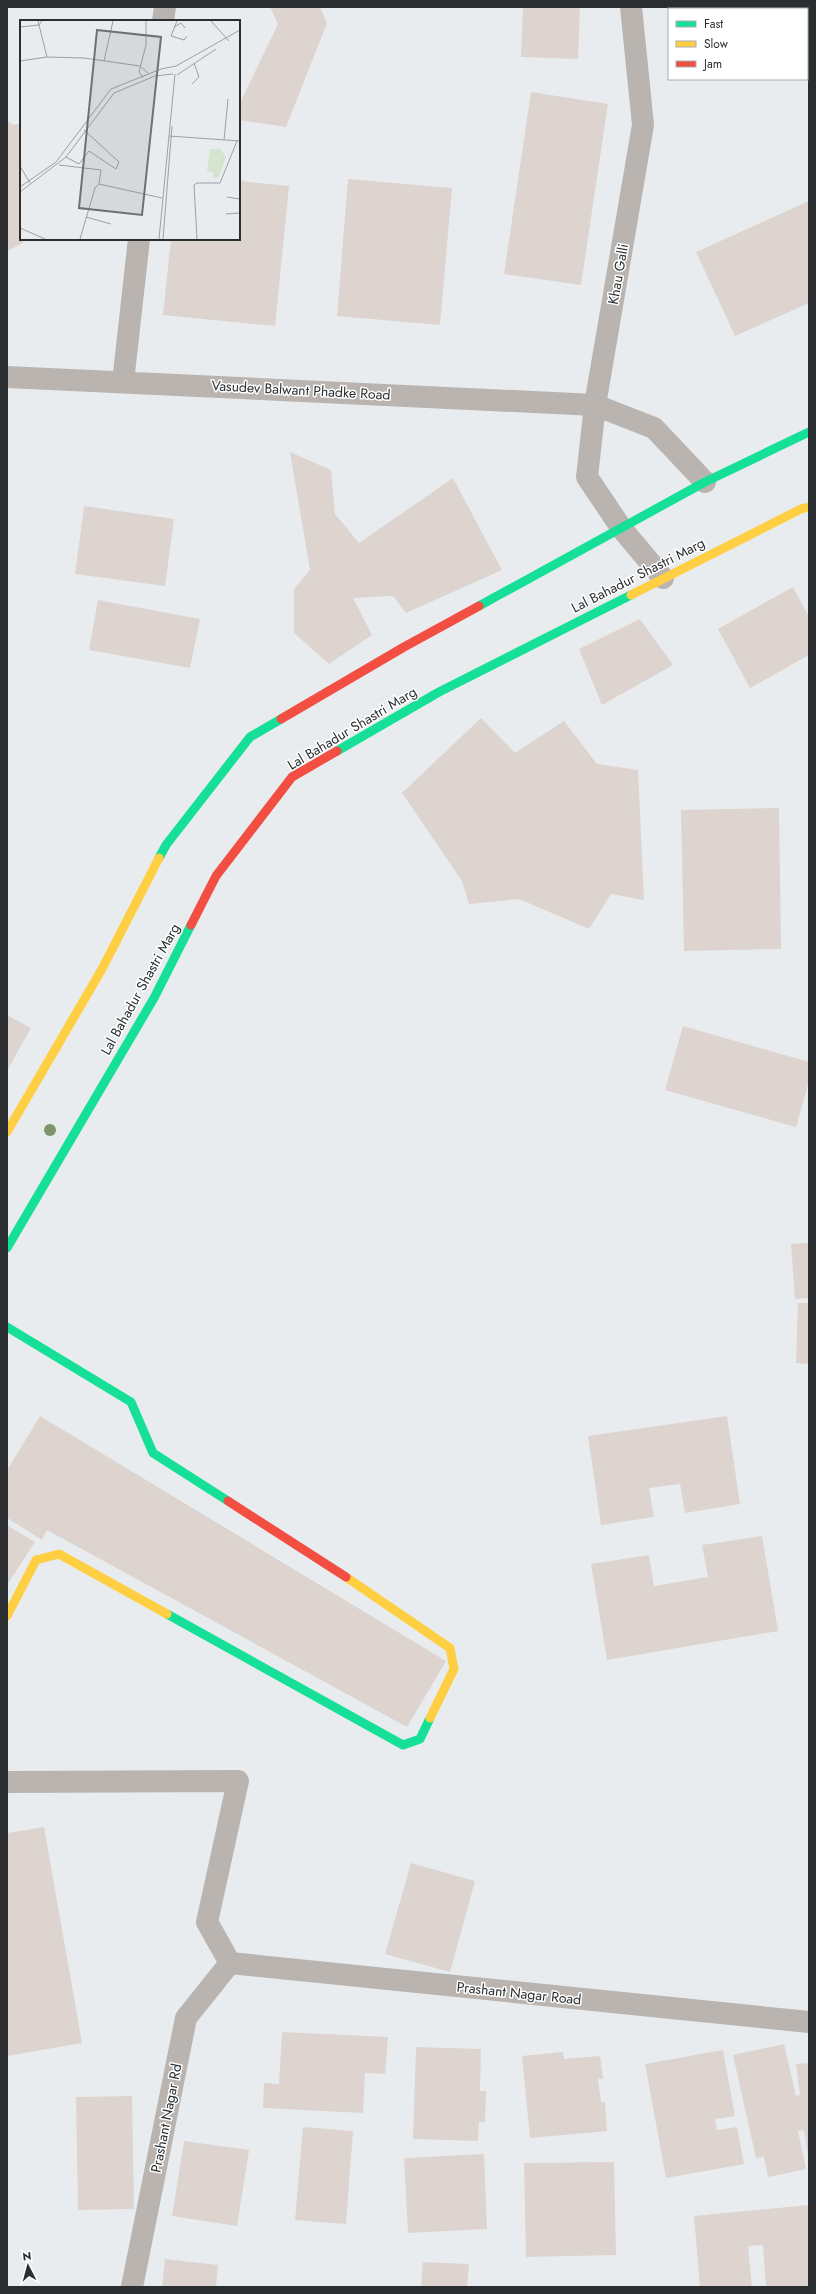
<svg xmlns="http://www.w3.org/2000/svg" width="816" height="2294" font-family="Jost,sans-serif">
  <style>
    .building { fill: #ddd4cf }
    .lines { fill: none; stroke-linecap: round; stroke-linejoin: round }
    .street { stroke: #b9b4af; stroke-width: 22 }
    .fast { stroke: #16e098; stroke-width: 9 }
    .slow { stroke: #ffcf43; stroke-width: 9 }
    .jam { stroke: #f24e42; stroke-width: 9 }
    .tree { fill: #7e946c }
    .labels { text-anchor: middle; stroke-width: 3; stroke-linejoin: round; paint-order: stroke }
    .street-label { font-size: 14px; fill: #2b2e30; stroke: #fff }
    .inset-road { fill: none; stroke: #9da0a3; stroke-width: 1 }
    .view { fill: #6e7073; fill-opacity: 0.15; stroke: #6e7073; stroke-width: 2 }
    .inset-edge { fill: none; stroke: #2b2e30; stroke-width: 2 }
  </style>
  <rect width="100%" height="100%" fill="#e9ecef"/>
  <!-- building -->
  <path class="building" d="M 270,7 L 320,7 L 327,23 L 286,127 L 239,120 L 239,105 L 278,24 Z
    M 523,7 L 580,7 L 578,59 L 521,57 Z
    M 531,92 L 608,104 L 581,285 L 504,274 Z
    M 7,121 L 14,125 L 21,123 L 21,239 L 23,239 L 23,243 L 7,251 Z
    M 348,179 L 452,188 L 440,325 L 337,316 Z
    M 239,181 L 289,186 L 275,326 L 163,315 L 171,239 L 239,239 Z
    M 809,201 L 809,303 L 735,336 L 696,252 Z
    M 290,452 L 331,470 L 335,514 L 359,543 L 453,478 L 502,570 L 406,613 L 393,596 L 353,598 L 372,635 L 329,664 L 294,633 L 294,589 L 310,570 Z
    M 84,506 L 174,519 L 165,586 L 75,574 Z
    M 793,587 L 809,617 L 809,655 L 750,688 L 718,629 Z
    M 98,600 L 200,619 L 190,668 L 89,650 Z
    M 640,619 L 673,665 L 602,705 L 579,649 Z
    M 481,718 L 515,753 L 564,721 L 597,764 L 638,770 L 644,900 L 611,894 L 589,929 L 519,899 L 469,904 L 462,881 L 402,793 Z
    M 779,808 L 781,949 L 684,951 L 681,810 Z
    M 7,1015 L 31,1028 L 7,1071 Z
    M 683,1026 L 809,1062 L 809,1081 L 796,1127 L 665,1090 Z
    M 809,1243 L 809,1298 L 795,1299 L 791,1244 Z
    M 798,1303 L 809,1303 L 809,1364 L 796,1363 Z
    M 40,1416 L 446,1661 L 407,1727 L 47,1530 L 42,1540 L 7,1518 L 7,1470 Z
    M 727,1416 L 740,1504 L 685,1513 L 680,1484 L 649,1488 L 654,1517 L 601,1525 L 588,1436 Z
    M 7,1525 L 35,1542 L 7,1585 Z
    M 762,1536 L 778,1631 L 607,1660 L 591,1564 L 649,1555 L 654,1586 L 708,1577 L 702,1545 Z
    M 44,1827 L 82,2043 L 7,2056 L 7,1833 Z
    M 411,1863 L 475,1881 L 450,1972 L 385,1954 Z
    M 282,2032 L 388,2037 L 385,2074 L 365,2073 L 363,2113 L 263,2108 L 264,2083 L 279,2084 Z
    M 784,2044 L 796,2096 L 800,2095 L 796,2064 L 809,2063 L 809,2160 L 804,2130 L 798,2131 L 806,2169 L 768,2177 L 764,2157 L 756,2158 L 733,2055 Z
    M 416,2047 L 481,2049 L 480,2091 L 486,2091 L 485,2122 L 479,2122 L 478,2141 L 413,2139 Z
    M 723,2050 L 735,2116 L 715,2119 L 717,2130 L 737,2127 L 744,2164 L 666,2178 L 645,2064 Z
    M 563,2052 L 564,2059 L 600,2056 L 603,2079 L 598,2079 L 601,2102 L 605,2102 L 607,2131 L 530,2138 L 522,2056 Z
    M 132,2096 L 134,2209 L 78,2210 L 76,2097 Z
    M 303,2127 L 353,2131 L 346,2224 L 295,2220 Z
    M 184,2141 L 249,2150 L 237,2226 L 172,2216 Z
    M 484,2154 L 487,2229 L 408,2233 L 404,2158 Z
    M 614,2162 L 616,2255 L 526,2257 L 524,2163 Z
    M 809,2205 L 809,2287 L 766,2287 L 763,2245 L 748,2246 L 752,2287 L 700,2287 L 694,2216 Z
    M 165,2259 L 218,2265 L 216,2287 L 162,2287 Z
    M 423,2262 L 469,2264 L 467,2287 L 421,2287 Z"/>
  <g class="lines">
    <!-- street -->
    <path class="street" d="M 631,7 L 643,125 L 595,405 L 587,477 L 622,529 L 663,578
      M 163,21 L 165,7
      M 7,377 L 595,405 L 654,428 L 705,482
      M 123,382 L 139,239
      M 7,1782 L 238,1781 L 207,1922 L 230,1963
      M 230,1963 L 809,2022
      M 132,2287 L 186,2018 L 230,1963"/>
    <!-- fast -->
    <path class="fast" d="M 479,606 L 705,482 L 809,432
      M 337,751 L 439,692 L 631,595
      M 159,858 L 166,845 L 250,737 L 281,719
      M 7,1248 L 154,998 L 191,925
      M 7,1327 L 131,1402 L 153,1453 L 228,1501
      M 167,1614 L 403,1745 L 420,1739 L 430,1718"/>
    <!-- slow -->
    <path class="slow" d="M 631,595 L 801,509 L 809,507
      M 7,1132 L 102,969 L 159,858
      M 346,1577 L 450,1648 L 454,1669 L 430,1718
      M 7,1616 L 36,1560 L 59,1554 L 167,1614"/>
    <!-- jam -->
    <path class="jam" d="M 281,719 L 404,647 L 479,606
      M 191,925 L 216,876 L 292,777 L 337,751
      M 228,1501 L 346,1577"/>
  </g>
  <!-- trees -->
  <circle class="tree" cx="50" cy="1130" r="6"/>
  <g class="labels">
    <!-- street labels -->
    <g class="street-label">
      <text transform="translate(618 274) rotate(-80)" y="5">Khau Galli</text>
      <text transform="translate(301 390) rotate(3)" y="5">Vasudev Balwant Phadke Road</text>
      <text transform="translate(638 575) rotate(-27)" y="5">Lal Bahadur Shastri Marg</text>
      <text transform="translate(352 728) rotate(-31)" y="5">Lal Bahadur Shastri Marg</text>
      <text transform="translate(140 989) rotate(-61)" y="5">Lal Bahadur Shastri Marg</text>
      <text transform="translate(519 1993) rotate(6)" y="5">Prashant Nagar Road</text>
      <text transform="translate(166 2118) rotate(-79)" y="5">Prashant Nagar Rd</text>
    </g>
  </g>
  <!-- overview -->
  <g transform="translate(20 20)">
    <rect width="220" height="220" fill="#e9ecef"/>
    <path d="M 190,129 L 200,129 L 206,137 L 198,158 L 193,158 L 193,152 L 187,151 Z" fill="#d4e4cf"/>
    <path class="inset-road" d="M 18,1 L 27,37M 157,1 L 151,16 L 164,20 L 167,16M 191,1 L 209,21M 0,7 L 19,5 L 22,1M 154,7 L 161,3 L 165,8M 0,41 L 27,37 L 64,38 L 120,46 L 128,53M 84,41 L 93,1M 157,55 L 196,29M 123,58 L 119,52 L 126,25 L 126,1M 172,64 L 179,57 L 174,43M 0,92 L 0,111M 149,116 L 220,121M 204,120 L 208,79M 46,137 L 59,144 L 69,131 L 96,149 L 99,142 L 64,110M 39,145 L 81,150 L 79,164M 0,146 L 10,163M 79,164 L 142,178M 0,167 L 36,142 L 91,69 L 141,49 L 156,46 L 220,10M 0,172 L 46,137 L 94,73 L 135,56 L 153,54M 207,177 L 220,179M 206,194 L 220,193M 66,197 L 91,204M 0,208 L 25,219M 60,219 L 75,168 L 79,164M 139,219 L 155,54M 143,219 L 152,106M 177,219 L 174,165 L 177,163 L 200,163 L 217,121"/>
    <path class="view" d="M 77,10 L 141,17 L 122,195 L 59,188 Z"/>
    <rect width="220" height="220" class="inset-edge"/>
  </g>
  <!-- border -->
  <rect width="816" height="2294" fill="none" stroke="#2b2e30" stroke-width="16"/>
  <!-- legend -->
  <rect x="668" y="8" width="140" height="72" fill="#ffffff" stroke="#aaabac"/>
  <rect x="676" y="21" width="20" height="6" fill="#16e098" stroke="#aaabac"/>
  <text x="704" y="28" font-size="12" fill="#2b2e30">Fast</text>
  <rect x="676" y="41" width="20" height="6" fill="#ffcf43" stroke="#aaabac"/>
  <text x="704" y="48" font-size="12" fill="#2b2e30">Slow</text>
  <rect x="676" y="61" width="20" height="6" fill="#f24e42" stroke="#aaabac"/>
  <text x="704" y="68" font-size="12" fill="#2b2e30">Jam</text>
  <!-- north arrow -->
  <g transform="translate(28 2266) rotate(354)" stroke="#ffffff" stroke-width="3" paint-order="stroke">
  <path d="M0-3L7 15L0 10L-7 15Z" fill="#2b2e30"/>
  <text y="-6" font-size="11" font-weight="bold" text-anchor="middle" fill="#2b2e30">N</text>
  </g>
</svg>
